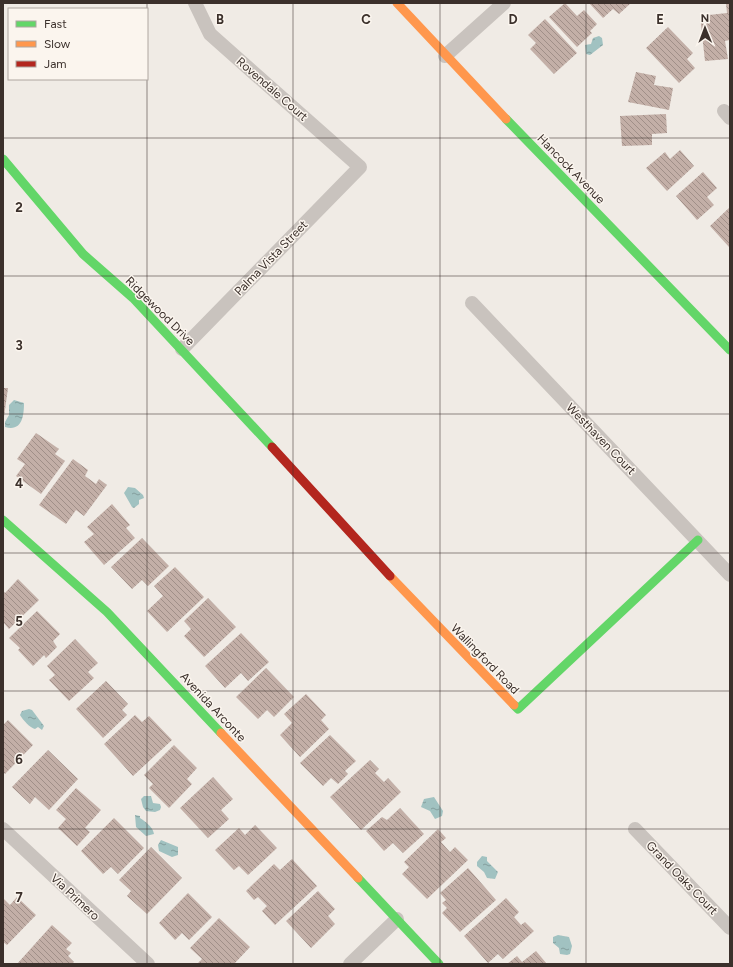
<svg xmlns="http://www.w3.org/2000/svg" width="733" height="967" font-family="Figtree,sans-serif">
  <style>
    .water { fill: url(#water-ripples) }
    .building { fill: url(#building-back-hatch) }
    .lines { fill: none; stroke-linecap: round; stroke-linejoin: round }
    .street { stroke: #c9c3be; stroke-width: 14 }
    .fast { stroke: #63d668; stroke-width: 9 }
    .slow { stroke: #ff974d; stroke-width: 9 }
    .jam { stroke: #b3261e; stroke-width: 9 }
    .grid { fill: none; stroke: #3b302b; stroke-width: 1; stroke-opacity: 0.55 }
    .labels { text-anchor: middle; stroke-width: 3; stroke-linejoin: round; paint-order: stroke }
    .street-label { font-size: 12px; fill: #3b302b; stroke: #fbf5ee }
    .grid-label { font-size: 13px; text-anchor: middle; font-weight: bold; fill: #3b302b; stroke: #fbf5ee; stroke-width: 3; stroke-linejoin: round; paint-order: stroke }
  </style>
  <defs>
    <pattern id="water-ripples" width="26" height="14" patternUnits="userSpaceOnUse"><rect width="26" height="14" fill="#a1c2c1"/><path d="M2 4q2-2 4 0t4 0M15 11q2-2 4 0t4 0" fill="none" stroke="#849e9d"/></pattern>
    <pattern id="building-back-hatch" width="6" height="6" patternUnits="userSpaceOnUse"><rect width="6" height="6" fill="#c3afa7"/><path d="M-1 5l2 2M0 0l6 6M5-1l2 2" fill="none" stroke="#a08f88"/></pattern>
  </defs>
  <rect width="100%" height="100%" fill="#f0ebe5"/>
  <!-- water -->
  <path class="water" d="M 599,36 L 602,38 L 603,45 L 590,55 L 586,54 L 585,45 L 591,44 L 593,38 Z
    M 14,400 L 24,403 C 24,416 22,432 5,427 L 5,422 L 9,415 L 9,405 Z
    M 128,487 L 135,488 L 143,495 L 144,498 L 139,500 L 139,504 L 134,508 L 132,507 L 124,493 Z
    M 29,709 L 32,710 L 44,726 L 42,730 L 38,727 L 35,729 C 30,728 23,720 20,715 L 22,711 Z
    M 144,796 L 151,796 L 153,803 L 160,804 L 161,807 L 160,810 L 155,812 L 146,811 L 143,807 L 141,799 Z
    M 434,797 L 443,811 L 442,816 L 435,819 L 430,811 L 421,807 L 424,799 Z
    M 135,815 L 140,816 L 140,818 C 146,822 153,827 154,834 L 146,836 L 136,827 Z
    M 161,840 L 178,847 L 178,855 L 172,857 L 159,851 L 158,845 Z
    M 482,856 L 487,857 L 487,861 L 498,872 L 495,879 L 487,878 L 484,872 L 477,866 L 477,862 Z
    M 558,935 L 569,937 L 572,946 L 570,954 L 567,955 L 560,954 L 559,948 L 553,943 L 553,937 Z"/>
  <!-- building -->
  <path class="building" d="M 565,3 L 577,16 L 584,10 L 597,24 L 590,31 L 592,33 L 577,47 L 549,17 Z
    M 589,3 L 631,3 L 619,14 L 613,9 L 603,18 Z
    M 726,4 L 730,4 L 730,40 L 725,41 L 728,59 L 705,61 L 700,16 L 727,13 Z
    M 545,19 L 577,53 L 554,74 L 530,49 L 536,43 L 528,35 Z
    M 668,27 L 693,53 L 687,59 L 695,68 L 679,83 L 646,48 Z
    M 636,72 L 656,76 L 654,85 L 673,88 L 669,110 L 628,102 Z
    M 666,114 L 667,133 L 652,134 L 652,145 L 622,146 L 620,116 Z
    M 680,150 L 694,166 L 667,191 L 646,168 L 665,152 L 670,159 Z
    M 703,172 L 717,188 L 707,197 L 714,205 L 697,220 L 676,196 Z
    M 730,207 L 730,246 L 729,247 L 710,226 Z
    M 3,388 L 8,388 L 4,417 L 3,417 Z
    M 36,433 L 59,449 L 55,454 L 65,461 L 41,494 L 16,476 L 25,464 L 17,459 Z
    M 73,459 L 88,470 L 85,476 L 96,484 L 99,479 L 107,485 L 84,516 L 76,510 L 66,524 L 39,505 Z
    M 112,504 L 130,525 L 126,528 L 135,538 L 104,565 L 84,542 L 94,534 L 87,527 Z
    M 142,538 L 169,566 L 148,586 L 142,580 L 132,589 L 111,567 Z
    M 175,567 L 204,597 L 167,632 L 147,611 L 163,596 L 154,586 Z
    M 18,579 L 39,600 L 9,629 L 3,622 L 3,591 L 5,593 Z
    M 208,598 L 236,627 L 204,657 L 184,636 L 191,629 L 184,621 Z
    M 37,611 L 60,634 L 53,641 L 57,647 L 46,658 L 44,655 L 33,666 L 18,650 L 20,648 L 9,638 Z
    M 241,633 L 269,662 L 248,681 L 241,673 L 225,688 L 205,666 Z
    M 75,639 L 98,663 L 88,672 L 94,678 L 69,701 L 49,680 L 55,675 L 47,666 Z
    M 266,668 L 294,697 L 274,717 L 267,710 L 258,719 L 236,697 Z
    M 106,681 L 128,704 L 122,710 L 127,715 L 103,738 L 76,709 Z
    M 306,694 L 326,715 L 321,720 L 329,729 L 300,757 L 280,735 L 292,723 L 284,714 Z
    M 135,715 L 142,722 L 149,716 L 172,740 L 133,776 L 104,744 Z
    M 8,720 L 33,745 L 5,774 L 3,772 L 3,725 Z
    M 330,735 L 356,761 L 345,771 L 348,774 L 338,784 L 331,778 L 323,786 L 300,763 Z
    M 174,745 L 197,768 L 187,779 L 192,784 L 169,808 L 149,788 L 153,784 L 144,775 Z
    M 48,750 L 78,779 L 49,810 L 35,797 L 30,804 L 12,787 Z
    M 370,760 L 379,769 L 375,773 L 384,782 L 388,778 L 401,792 L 361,830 L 330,797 Z
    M 213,777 L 233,799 L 221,810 L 229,819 L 208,838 L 180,808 Z
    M 76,788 L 101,810 L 85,828 L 90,832 L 77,846 L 58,828 L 66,819 L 56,810 Z
    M 400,808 L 424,834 L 403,853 L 393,843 L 384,851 L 366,831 L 382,817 L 387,820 Z
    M 114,818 L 144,848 L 118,874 L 111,867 L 103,874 L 81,851 Z
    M 255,825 L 277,848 L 248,875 L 239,866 L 234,870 L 215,850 L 239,828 L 245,835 Z
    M 438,829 L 446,838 L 441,842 L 450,852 L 455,847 L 468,860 L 427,899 L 402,874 L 409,867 L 404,862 Z
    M 151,847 L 182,878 L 147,914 L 127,896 L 131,891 L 119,880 Z
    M 292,859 L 317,886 L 275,925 L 262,911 L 267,906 L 258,897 L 254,900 L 246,891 L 274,864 L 280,870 Z
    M 468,868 L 496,900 L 460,932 L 442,913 L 447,908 L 442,903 L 446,900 L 440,893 Z
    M 318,891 L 335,909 L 328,916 L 335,924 L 311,948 L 286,921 Z
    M 188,893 L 212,917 L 189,940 L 182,933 L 175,940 L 159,923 Z
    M 17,897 L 36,915 L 7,945 L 3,942 L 3,898 L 10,905 Z
    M 506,898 L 519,912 L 514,917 L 521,925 L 525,922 L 534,931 L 503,959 L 498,954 L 488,963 L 464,936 Z
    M 219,918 L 250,947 L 234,964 L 197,964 L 202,959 L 190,948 Z
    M 52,925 L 72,943 L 66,949 L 71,953 L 68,956 L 74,962 L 72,964 L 17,964 Z
    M 536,951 L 547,964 L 507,964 L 517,956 L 522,962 Z"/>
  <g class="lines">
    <!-- street -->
    <path class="street" d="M 445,56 L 504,3
      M 724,111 L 730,118
      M 472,303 L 730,575
      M 182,349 L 360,167 L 210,34 L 195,3
      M 3,829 L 148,964
      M 635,829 L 730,928
      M 350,964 L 397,919"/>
    <!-- fast -->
    <path class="fast" d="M 506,119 L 730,350
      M 3,159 L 83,254 L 133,298 L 272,447
      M 3,520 L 107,612 L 221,733
      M 514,705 L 518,709 L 698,540
      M 358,878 L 439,964"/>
    <!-- slow -->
    <path class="slow" d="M 397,3 L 506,119
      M 390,576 L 514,705
      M 221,733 L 358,878"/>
    <!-- jam -->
    <path class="jam" d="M 272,447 L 390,576"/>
  </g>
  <!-- grid -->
  <path class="grid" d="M 147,3 L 147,9M 293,3 L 293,964M 440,3 L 440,964M 586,3 L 586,964M 147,79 L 147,964M 3,138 L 730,138M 3,276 L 730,276M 3,414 L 730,414M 3,553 L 730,553M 3,691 L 730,691M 3,829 L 730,829"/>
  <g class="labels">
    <!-- street labels -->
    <g class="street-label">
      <text transform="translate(272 89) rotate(41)" y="4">Rovendale Court</text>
      <text transform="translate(571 169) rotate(46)" y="4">Hancock Avenue</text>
      <text transform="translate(271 258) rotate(-46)" y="4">Palma Vista Street</text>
      <text transform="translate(160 311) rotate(45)" y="4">Ridgewood Drive</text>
      <text transform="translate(601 439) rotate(46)" y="4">Westhaven Court</text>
      <text transform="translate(485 659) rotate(46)" y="4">Wallingford Road</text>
      <text transform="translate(213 707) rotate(47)" y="4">Avenida Arconte</text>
      <text transform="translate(682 878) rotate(46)" y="4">Grand Oaks Court</text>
      <text transform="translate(75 897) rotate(43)" y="4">Via Primero</text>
    </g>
  </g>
  <g class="grid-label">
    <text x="220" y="24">B</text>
    <text x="366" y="24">C</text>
    <text x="513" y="24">D</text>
    <text x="660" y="24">E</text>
    <text x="19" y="212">2</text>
    <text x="19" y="350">3</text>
    <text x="19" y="488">4</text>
    <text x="19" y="626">5</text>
    <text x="19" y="764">6</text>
    <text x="19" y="902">7</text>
  </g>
  <!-- border -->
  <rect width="733" height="967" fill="none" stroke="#3b302b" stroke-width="8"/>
  <!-- legend -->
  <rect x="8" y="8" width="140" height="72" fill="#fbf5ee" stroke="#aea6a0"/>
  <rect x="16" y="21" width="20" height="6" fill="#63d668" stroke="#aea6a0"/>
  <text x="44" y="28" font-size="12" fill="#3b302b">Fast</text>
  <rect x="16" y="41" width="20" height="6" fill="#ff974d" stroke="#aea6a0"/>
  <text x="44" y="48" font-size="12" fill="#3b302b">Slow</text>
  <rect x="16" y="61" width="20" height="6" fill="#b3261e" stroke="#aea6a0"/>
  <text x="44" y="68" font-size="12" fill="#3b302b">Jam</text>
  <!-- north arrow -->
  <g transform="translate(705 28) rotate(359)" stroke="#fbf5ee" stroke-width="3" paint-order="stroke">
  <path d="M0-3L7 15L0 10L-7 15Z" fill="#3b302b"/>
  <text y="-6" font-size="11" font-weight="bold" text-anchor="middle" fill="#3b302b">N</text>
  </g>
</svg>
